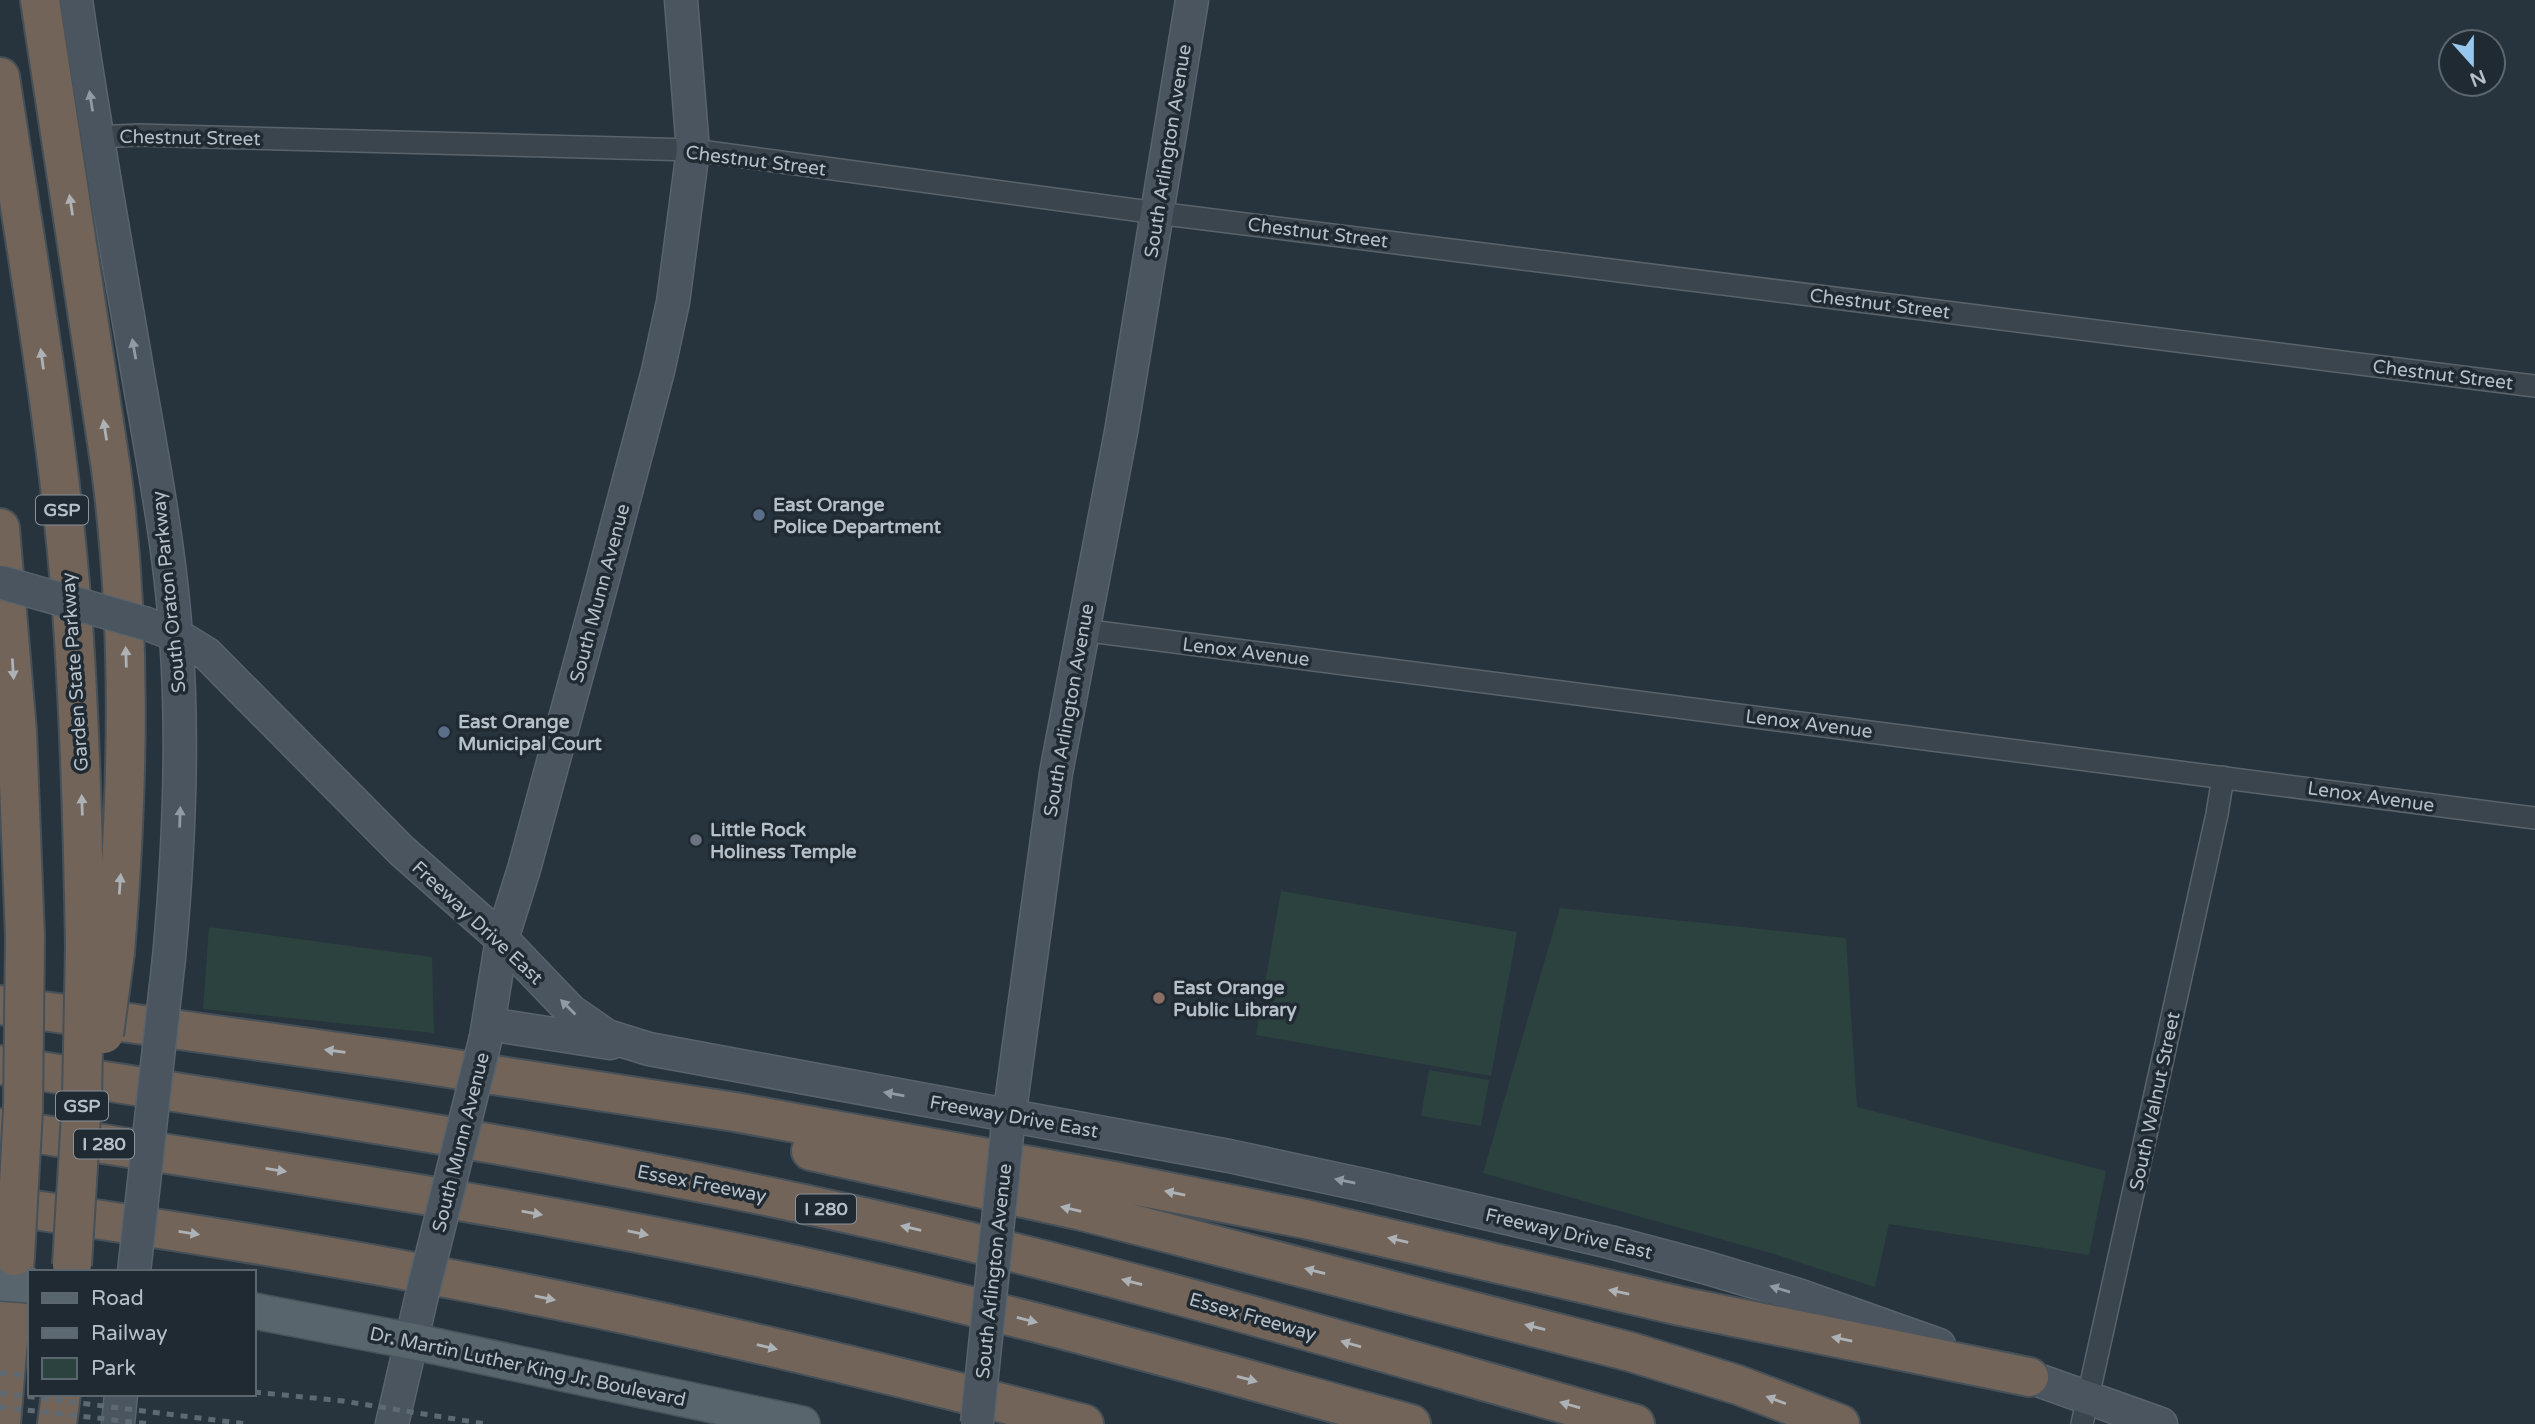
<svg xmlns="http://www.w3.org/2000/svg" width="2535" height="1424" font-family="'Varela Round',sans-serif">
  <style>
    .green { fill: #2c423f }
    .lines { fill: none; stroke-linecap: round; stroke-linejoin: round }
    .street-casing { stroke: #59636b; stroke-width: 24 }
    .secondary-casing { stroke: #59636b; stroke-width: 35 }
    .primary-casing { stroke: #475159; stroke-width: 38 }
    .highway-casing { stroke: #465058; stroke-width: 42 }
    .street { stroke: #3b454d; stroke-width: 21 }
    .secondary { stroke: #4a555f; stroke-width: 32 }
    .primary { stroke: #59656d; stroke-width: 35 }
    .highway { stroke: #726459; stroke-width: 38 }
    .rail { stroke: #5e6a73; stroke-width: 5; stroke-dasharray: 7 7; stroke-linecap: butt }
    .secondary-bridge-casing { stroke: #59636b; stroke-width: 35; stroke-linecap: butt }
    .primary-bridge-casing { stroke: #475159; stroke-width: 38; stroke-linecap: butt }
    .highway-bridge-casing { stroke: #465058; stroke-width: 42; stroke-linecap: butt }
    .secondary-bridge { stroke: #4a555f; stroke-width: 32 }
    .primary-bridge { stroke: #59656d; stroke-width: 35 }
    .highway-bridge { stroke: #726459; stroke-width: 38 }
    .oneway { fill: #919ba3 }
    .oneway2 { fill: #adb2b7 }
    .service-dot { fill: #5c6f8a; stroke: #202a32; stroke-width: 2.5 }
    .worship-dot { fill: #6b7280; stroke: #202a32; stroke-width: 2.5 }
    .education-dot { fill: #8d6e63; stroke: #202a32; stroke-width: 2.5 }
    .labels { text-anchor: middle; stroke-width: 7; stroke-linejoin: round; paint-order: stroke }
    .shield { fill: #202a32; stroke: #8a939b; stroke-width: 2 }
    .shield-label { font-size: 18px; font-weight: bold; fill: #b7c0c8 }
    .street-label { font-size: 19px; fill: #b7c0c8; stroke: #202a32 }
    .poi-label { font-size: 19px; font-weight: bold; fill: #b7c0c8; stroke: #202a32; text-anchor: start }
  </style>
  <rect width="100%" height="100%" fill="#27343d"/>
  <!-- green -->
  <path class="green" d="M 1281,891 L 1517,932 L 1491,1076 L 1256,1035 Z
    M 1560,908 L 1846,938 L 1857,1107 L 2106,1171 L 2089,1255 L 1889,1224 L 1875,1287 L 1774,1254 L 1483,1173 Z
    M 209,927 L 432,957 L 434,1033 L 203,1009 Z
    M 1429,1070 L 1489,1080 L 1481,1126 L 1421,1116 Z"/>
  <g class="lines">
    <defs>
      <path id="street" d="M 97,137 L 138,135 L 693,150 L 1157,213 L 2535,386
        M 1082,630 L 2535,818
        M 2082,1424 L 2217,814 L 2223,777"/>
      <path id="secondary" d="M 76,0 C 94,126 117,250 138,375 C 153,461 170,549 176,636 C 184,744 179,850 169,958
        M 147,624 L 176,635 L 207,654 L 402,851 L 502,939 L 571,1011 L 607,1036 L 649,1049 L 1229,1156 L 1373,1187 L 1610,1242 L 1704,1267 L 1798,1295 L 1939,1345
        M 489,1024 L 610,1043
        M 486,1037 L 502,939 L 524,869 L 597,601 L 658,371 L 673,302 L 693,150 L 681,0
        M 1007,1133 L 1056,773 L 1121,432 L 1192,0
        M 2007,1369 L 2161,1424
        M 118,1424 L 121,1394
        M 392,1424 L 422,1295"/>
      <path id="primary" d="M 254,1311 L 411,1341 L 802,1424"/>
      <path id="highway" d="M 40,0 L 111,469 C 132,630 128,791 115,952
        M 0,77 C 26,250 57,423 71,597 C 80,713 83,830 85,947
        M 0,528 L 17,732 L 25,937
        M 0,1005 L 403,1061 L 735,1112 L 1113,1181 L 1305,1219 L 1680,1306 L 2029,1377
        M 0,1065 C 286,1109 572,1152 854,1215 C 1118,1273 1376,1351 1635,1424
        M 0,1128 C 253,1167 507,1205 758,1257 C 978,1303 1194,1365 1411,1424
        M 811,1151 L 1082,1211 L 1631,1352 L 1738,1385 L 1840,1424
        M 0,1205 C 160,1228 319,1253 477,1284 C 681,1323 883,1372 1084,1424
        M 1,1424 L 15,1256
        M 57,1424 L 61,1394"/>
    </defs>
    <!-- street casing -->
    <use href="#street" class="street-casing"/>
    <!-- secondary casing -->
    <use href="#secondary" class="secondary-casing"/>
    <!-- primary casing -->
    <use href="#primary" class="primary-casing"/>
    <!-- highway casing -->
    <use href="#highway" class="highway-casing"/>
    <!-- street -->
    <use href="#street" class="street"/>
    <!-- secondary -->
    <use href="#secondary" class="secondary"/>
    <!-- primary -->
    <use href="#primary" class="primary"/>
    <!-- highway -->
    <use href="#highway" class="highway"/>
    <!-- rail -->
    <path class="rail" d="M 0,1373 L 30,1375
      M 254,1392 L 343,1401 L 486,1424
      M 0,1393 L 247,1424
      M 0,1407 L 150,1424"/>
    <defs>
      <path id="secondary-bridge" d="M 0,582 L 147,624
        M 134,1272 L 169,958
        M 422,1295 L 486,1037
        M 977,1423 L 1007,1135"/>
      <path id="primary-bridge" d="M 0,1283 L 30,1285"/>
      <path id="highway-bridge" d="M 104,1034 L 115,952
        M 15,1256 L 23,1110 L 25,937
        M 72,1265 L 82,1098 L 85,947"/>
    </defs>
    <!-- secondary-bridge casing -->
    <use href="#secondary-bridge" class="secondary-bridge-casing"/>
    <!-- primary-bridge casing -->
    <use href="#primary-bridge" class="primary-bridge-casing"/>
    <!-- highway-bridge casing -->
    <use href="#highway-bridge" class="highway-bridge-casing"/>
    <!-- secondary-bridge -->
    <use href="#secondary-bridge" class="secondary-bridge"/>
    <!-- primary-bridge -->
    <use href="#primary-bridge" class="primary-bridge"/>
    <!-- highway-bridge -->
    <use href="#highway-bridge" class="highway-bridge"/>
  </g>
  <!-- one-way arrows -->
  <defs><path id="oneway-solid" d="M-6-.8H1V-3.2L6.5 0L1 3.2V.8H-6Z" transform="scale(1.75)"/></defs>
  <g class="oneway">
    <use href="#oneway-solid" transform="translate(91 101) rotate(-99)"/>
    <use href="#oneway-solid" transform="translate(134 349) rotate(-100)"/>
    <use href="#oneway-solid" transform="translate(180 817) rotate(-88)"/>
    <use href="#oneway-solid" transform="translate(568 1007) rotate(-135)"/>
    <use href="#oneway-solid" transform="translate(894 1094) rotate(-170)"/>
    <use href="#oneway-solid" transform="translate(1345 1181) rotate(-168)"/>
    <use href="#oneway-solid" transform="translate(1780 1289) rotate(-163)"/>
  </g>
  <g class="oneway2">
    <use href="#oneway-solid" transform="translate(71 205) rotate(-99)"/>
    <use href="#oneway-solid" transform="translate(42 359) rotate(-98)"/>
    <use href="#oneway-solid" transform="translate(105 430) rotate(-99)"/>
    <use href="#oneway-solid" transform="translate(126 657) rotate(-92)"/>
    <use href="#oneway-solid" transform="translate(13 669) rotate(86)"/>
    <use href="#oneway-solid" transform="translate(82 805) rotate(-92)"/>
    <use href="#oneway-solid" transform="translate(120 884) rotate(-86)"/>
    <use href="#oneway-solid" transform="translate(335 1051) rotate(-172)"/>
    <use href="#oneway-solid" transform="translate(276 1170) rotate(9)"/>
    <use href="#oneway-solid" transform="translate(1175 1193) rotate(-169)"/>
    <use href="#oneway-solid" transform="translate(1071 1209) rotate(-167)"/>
    <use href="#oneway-solid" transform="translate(532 1213) rotate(10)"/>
    <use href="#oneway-solid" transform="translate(911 1228) rotate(-167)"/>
    <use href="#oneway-solid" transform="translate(189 1233) rotate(9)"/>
    <use href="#oneway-solid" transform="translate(638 1233) rotate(11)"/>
    <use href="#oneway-solid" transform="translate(1398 1240) rotate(-167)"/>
    <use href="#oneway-solid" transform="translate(1315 1271) rotate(-166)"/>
    <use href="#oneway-solid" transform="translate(1132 1282) rotate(-165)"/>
    <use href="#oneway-solid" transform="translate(1619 1292) rotate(-168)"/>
    <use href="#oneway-solid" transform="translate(545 1298) rotate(12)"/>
    <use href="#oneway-solid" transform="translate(1027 1320) rotate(14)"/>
    <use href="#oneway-solid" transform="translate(1535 1327) rotate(-166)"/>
    <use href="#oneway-solid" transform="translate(1842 1339) rotate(-168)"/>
    <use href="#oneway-solid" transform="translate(1351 1344) rotate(-164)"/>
    <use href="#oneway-solid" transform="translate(767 1347) rotate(13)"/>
    <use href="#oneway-solid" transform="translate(1247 1379) rotate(15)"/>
    <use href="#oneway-solid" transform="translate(1776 1400) rotate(-159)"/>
    <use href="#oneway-solid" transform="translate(1570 1405) rotate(-164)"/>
  </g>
  <!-- markers -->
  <g class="service-dot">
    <circle cx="759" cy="515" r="7"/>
    <circle cx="444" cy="732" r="7"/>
  </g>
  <circle class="worship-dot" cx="696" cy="840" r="7"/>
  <circle class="education-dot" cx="1159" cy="998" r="7"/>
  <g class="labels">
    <!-- shield labels -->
    <g class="shield">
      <rect x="36" y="495.5" width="52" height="29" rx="5"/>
      <rect x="56" y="1091.5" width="52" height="29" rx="5"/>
      <rect x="74" y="1129.5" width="60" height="29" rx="5"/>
      <rect x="796" y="1194.5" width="60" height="29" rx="5"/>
    </g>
    <g class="shield-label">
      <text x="62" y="516">GSP</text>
      <text x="82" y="1112">GSP</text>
      <text x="104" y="1150">I 280</text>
      <text x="826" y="1215">I 280</text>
    </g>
    <!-- street labels -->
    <g class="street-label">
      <text transform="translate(190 137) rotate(1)" y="7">Chestnut Street</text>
      <text transform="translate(1167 151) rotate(-81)" y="7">South Arlington Avenue</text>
      <text transform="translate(756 160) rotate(7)" y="7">Chestnut Street</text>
      <text transform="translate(1318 232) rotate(7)" y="7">Chestnut Street</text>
      <text transform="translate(1880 303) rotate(7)" y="7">Chestnut Street</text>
      <text transform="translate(2443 374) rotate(7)" y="7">Chestnut Street</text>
      <text transform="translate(168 592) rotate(-96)" y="7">South Oraton Parkway</text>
      <text transform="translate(599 593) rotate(-75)" y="7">South Munn Avenue</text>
      <text transform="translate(1246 651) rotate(7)" y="7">Lenox Avenue</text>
      <text transform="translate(74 672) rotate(-94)" y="7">Garden State Parkway</text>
      <text transform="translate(1068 710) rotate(-80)" y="7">South Arlington Avenue</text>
      <text transform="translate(1809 723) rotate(7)" y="7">Lenox Avenue</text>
      <text transform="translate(2371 796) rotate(8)" y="7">Lenox Avenue</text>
      <text transform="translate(478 922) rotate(43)" y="7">Freeway Drive East</text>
      <text transform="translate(2154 1101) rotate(-78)" y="7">South Walnut Street</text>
      <text transform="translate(1014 1116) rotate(10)" y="7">Freeway Drive East</text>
      <text transform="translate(460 1142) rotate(-76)" y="7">South Munn Avenue</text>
      <text transform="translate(702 1183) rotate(11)" y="7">Essex Freeway</text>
      <text transform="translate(1569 1233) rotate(13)" y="7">Freeway Drive East</text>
      <text transform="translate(993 1271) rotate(-84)" y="7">South Arlington Avenue</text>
      <text transform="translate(1253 1316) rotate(16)" y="7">Essex Freeway</text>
      <text transform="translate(528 1366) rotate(12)" y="7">Dr. Martin Luther King Jr. Boulevard</text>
    </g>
    <!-- poi labels -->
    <g class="poi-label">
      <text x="773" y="511">East Orange<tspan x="773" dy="22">Police Department</tspan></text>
      <text x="458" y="728">East Orange<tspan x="458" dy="22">Municipal Court</tspan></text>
      <text x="710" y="836">Little Rock<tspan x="710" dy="22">Holiness Temple</tspan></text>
      <text x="1173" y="994">East Orange<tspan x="1173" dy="22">Public Library</tspan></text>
    </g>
  </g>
  <!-- legend -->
  <rect x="28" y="1270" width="228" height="126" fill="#202a32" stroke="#5c666e" stroke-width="2"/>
  <rect x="42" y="1293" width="35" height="10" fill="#59656d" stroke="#5c666e" stroke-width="2"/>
  <text x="91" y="1305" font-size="21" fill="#b7c0c8">Road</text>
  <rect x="42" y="1328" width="35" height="10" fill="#5e6a73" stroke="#5c666e" stroke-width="2"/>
  <text x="91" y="1340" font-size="21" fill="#b7c0c8">Railway</text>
  <rect x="42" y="1358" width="35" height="21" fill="#2c423f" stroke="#5c666e" stroke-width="2"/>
  <text x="91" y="1375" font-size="21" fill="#b7c0c8">Park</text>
  <!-- north arrow -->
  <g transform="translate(2472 63) rotate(159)"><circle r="33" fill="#202a32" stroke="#5c666e" stroke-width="2"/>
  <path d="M0-5L12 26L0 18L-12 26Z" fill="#97c7ed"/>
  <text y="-10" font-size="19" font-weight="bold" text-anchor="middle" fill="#b7c0c8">N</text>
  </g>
</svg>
